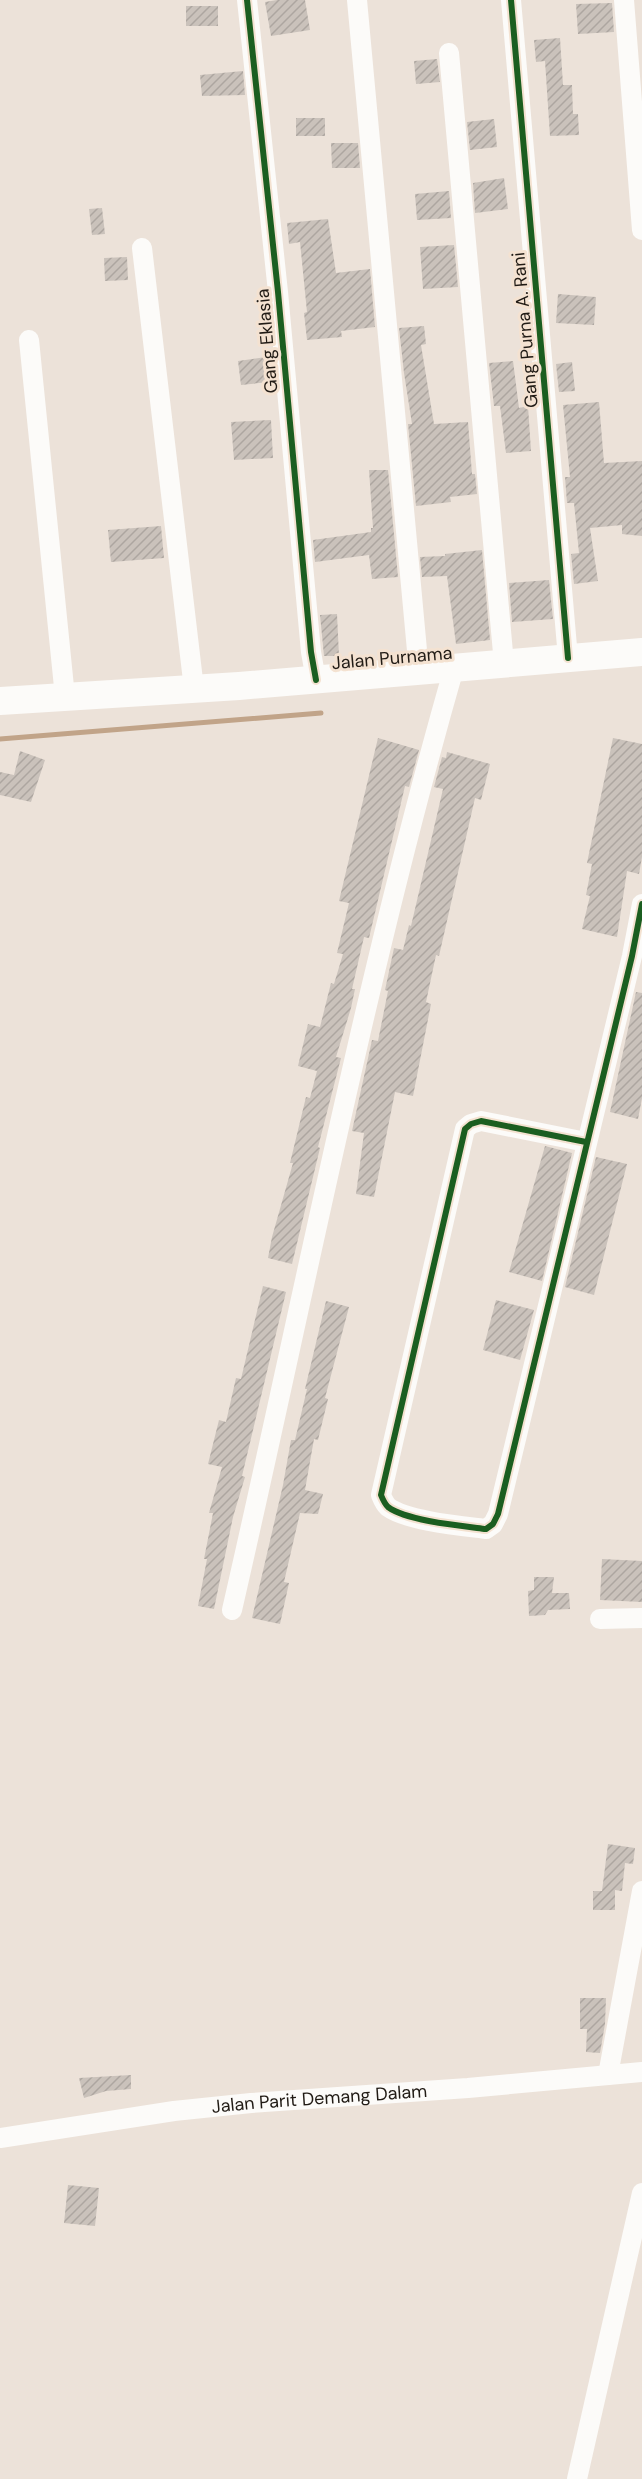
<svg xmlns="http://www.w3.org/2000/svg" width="642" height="2479" font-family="'DM Sans',sans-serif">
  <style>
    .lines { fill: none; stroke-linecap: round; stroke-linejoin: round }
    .stream { stroke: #c1a489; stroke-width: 5 }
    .building { fill: url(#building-hatch) }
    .street { stroke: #fcfbf9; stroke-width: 20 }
    .secondary { stroke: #fcfbf9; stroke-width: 28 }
    .cycleway-casing { stroke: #f4e2d1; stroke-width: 10 }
    .cycleway { stroke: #1b5e20; stroke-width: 6 }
    .labels { text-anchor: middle; stroke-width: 6; stroke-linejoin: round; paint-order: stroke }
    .street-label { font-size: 18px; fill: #211b15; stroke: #f4e2d1 }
  </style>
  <defs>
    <pattern id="building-hatch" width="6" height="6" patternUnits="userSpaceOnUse" patternTransform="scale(1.5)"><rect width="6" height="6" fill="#cac2bb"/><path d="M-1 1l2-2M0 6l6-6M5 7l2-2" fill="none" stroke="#ada6a0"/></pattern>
  </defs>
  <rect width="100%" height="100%" fill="#ece2d9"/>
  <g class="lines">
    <!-- stream -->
    <path class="stream" d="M 0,739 L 321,713"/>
  </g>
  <!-- building -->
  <path class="building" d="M 277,0 L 305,0 L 310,30 L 271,36 L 265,2 Z
    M 612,3 L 614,32 L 578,34 L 576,4 Z
    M 186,6 L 218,6 L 218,26 L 186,26 Z
    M 560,38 L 563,85 L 572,85 L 573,114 L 578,114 L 579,135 L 550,136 L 545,61 L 536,62 L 534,40 Z
    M 437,59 L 440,82 L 416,84 L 414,61 Z
    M 243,71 L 245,95 L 202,96 L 200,75 Z
    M 296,118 L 325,118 L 325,136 L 296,136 Z
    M 494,119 L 497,147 L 470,150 L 467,122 Z
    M 331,143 L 358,143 L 360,168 L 332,168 Z
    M 504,178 L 508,209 L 475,213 L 473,183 Z
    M 449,191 L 451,218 L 417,220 L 415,194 Z
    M 102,208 L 105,234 L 92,235 L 89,209 Z
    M 328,219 L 336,273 L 370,269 L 375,327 L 341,331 L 342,337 L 307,340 L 304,313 L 307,312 L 300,242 L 289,244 L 287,223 Z
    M 454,245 L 458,287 L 423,289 L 420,247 Z
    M 127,257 L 128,280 L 105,281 L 104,258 Z
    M 558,294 L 596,297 L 594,325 L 556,323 Z
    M 424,326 L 426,344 L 421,345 L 434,424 L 468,422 L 472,474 L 475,474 L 477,494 L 450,497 L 451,502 L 416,506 L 408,424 L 412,424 L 404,373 L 399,328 Z
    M 266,357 L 269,382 L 241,385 L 238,361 Z
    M 513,361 L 519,408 L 528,406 L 531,451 L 506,453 L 500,406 L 494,406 L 489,363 Z
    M 572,362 L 575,391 L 559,392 L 556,364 Z
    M 599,402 L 604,463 L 642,461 L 642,536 L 622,534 L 622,525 L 590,528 L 598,581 L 574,584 L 571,554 L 579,553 L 574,503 L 567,503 L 565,477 L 570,477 L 563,405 Z
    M 271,420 L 273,458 L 234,460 L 231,422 Z
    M 369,470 L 388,470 L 398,577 L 372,579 L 369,555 L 315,562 L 313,540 L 371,532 L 371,528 L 373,528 Z
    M 161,526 L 164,558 L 111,562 L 108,530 Z
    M 482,550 L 490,640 L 456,644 L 447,576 L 422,577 L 420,557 L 445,556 L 445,554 Z
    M 549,580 L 553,619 L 512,622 L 509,583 Z
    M 337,614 L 339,656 L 324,656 L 320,615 Z
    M 378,738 L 419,750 L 409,787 L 405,786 L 369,938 L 364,937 L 352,989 L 355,989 L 351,1008 L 336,1057 L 341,1058 L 318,1147 L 320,1148 L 292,1264 L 268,1258 L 272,1237 L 293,1163 L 290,1163 L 306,1097 L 310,1098 L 317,1071 L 298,1066 L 308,1024 L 320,1027 L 331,983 L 334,984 L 343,954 L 337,953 L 349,903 L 339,901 Z
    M 613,738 L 642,744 L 642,857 L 639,874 L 627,871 L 617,937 L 582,929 L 590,896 L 586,895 L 592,864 L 587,863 Z
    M 20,751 L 45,760 L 31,802 L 0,795 L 0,772 L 14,775 Z
    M 447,752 L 490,764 L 481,800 L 475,798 L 439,956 L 436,955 L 426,1002 L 431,1004 L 413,1096 L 395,1092 L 374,1197 L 356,1194 L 364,1133 L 352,1131 L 372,1040 L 378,1041 L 388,991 L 385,990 L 394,948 L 403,950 L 409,925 L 411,926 L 443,789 L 434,787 L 442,757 L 446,758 Z
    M 636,992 L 642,993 L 642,1098 L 638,1119 L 610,1112 Z
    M 545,1146 L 572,1153 L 542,1281 L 509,1272 Z
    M 596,1157 L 627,1164 L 594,1295 L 565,1287 Z
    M 263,1286 L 286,1292 L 242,1476 L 245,1477 L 233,1517 L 214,1609 L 198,1606 L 207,1559 L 204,1559 L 213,1513 L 209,1513 L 222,1467 L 208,1464 L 219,1420 L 226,1422 L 236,1378 L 241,1379 Z
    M 496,1300 L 534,1310 L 520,1360 L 483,1350 Z
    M 326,1301 L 349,1307 L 325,1398 L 328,1399 L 318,1440 L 314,1439 L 305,1490 L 323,1494 L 318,1514 L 300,1513 L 284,1582 L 289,1583 L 280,1624 L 252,1618 L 283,1485 L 291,1440 L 295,1440 L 307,1389 L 305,1389 Z
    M 602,1559 L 642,1561 L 642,1602 L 600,1600 Z
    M 534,1577 L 554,1577 L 552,1593 L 569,1593 L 570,1609 L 548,1610 L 545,1615 L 529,1616 L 528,1591 L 534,1590 Z
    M 608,1844 L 635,1848 L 633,1864 L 625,1863 L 622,1891 L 615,1890 L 615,1910 L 593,1910 L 593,1891 L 602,1891 Z
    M 580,1998 L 606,1998 L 605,2024 L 600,2053 L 586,2052 L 587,2029 L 580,2029 Z
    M 131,2075 L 131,2089 L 106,2091 L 84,2098 L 79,2078 Z
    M 68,2185 L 99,2188 L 95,2226 L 64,2223 Z"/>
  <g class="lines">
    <!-- street -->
    <g class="street">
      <path d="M 247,0 L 278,292 L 311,652 L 316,680"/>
      <path d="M 357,0 L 419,672"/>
      <path d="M 511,0 L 568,658"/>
      <path d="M 624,0 L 642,230"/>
      <path d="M 449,53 L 504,664"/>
      <path d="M 142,248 L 194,689"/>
      <path d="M 29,340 L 65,697"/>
      <path d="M 586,1142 L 481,1121 L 471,1124 L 465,1129 L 381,1495 C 383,1500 385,1504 388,1507 C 407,1521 462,1526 486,1529 L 493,1524 L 498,1514 L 632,956 L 642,904"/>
      <path d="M 232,1610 C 304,1296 365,978 454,668"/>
      <path d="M 600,1619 L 642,1618"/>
      <path d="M 608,2075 L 642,1891"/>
      <path id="s1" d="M 0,2138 L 174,2111 L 251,2103 L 468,2088 L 642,2072"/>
      <path d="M 577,2479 L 642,2193"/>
    </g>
    <!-- secondary -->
    <path class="secondary" d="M 0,701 L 239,686 L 642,652"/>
    <defs>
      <path id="cycleway" d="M 247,0 L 278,292 L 311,652 L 316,680
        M 511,0 L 568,658
        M 586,1142 L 481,1121 L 471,1124 L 465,1129 L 381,1495 C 383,1500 385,1504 388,1507 C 407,1521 462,1526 486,1529 L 493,1524 L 498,1514 L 632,956 L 642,904"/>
    </defs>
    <!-- cycleway casing -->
    <use href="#cycleway" class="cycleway-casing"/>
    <!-- cycleway -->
    <use href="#cycleway" class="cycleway"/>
  </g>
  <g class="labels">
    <!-- street labels -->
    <g class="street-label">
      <text transform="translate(525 330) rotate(-95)" y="6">Gang Purna A. Rani</text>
      <text transform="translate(267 341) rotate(-95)" y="6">Gang Eklasia</text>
      <text transform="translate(392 658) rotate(-5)" y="6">Jalan Purnama</text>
      <text dy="6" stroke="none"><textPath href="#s1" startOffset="322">Jalan Parit Demang Dalam</textPath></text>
    </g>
  </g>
</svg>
